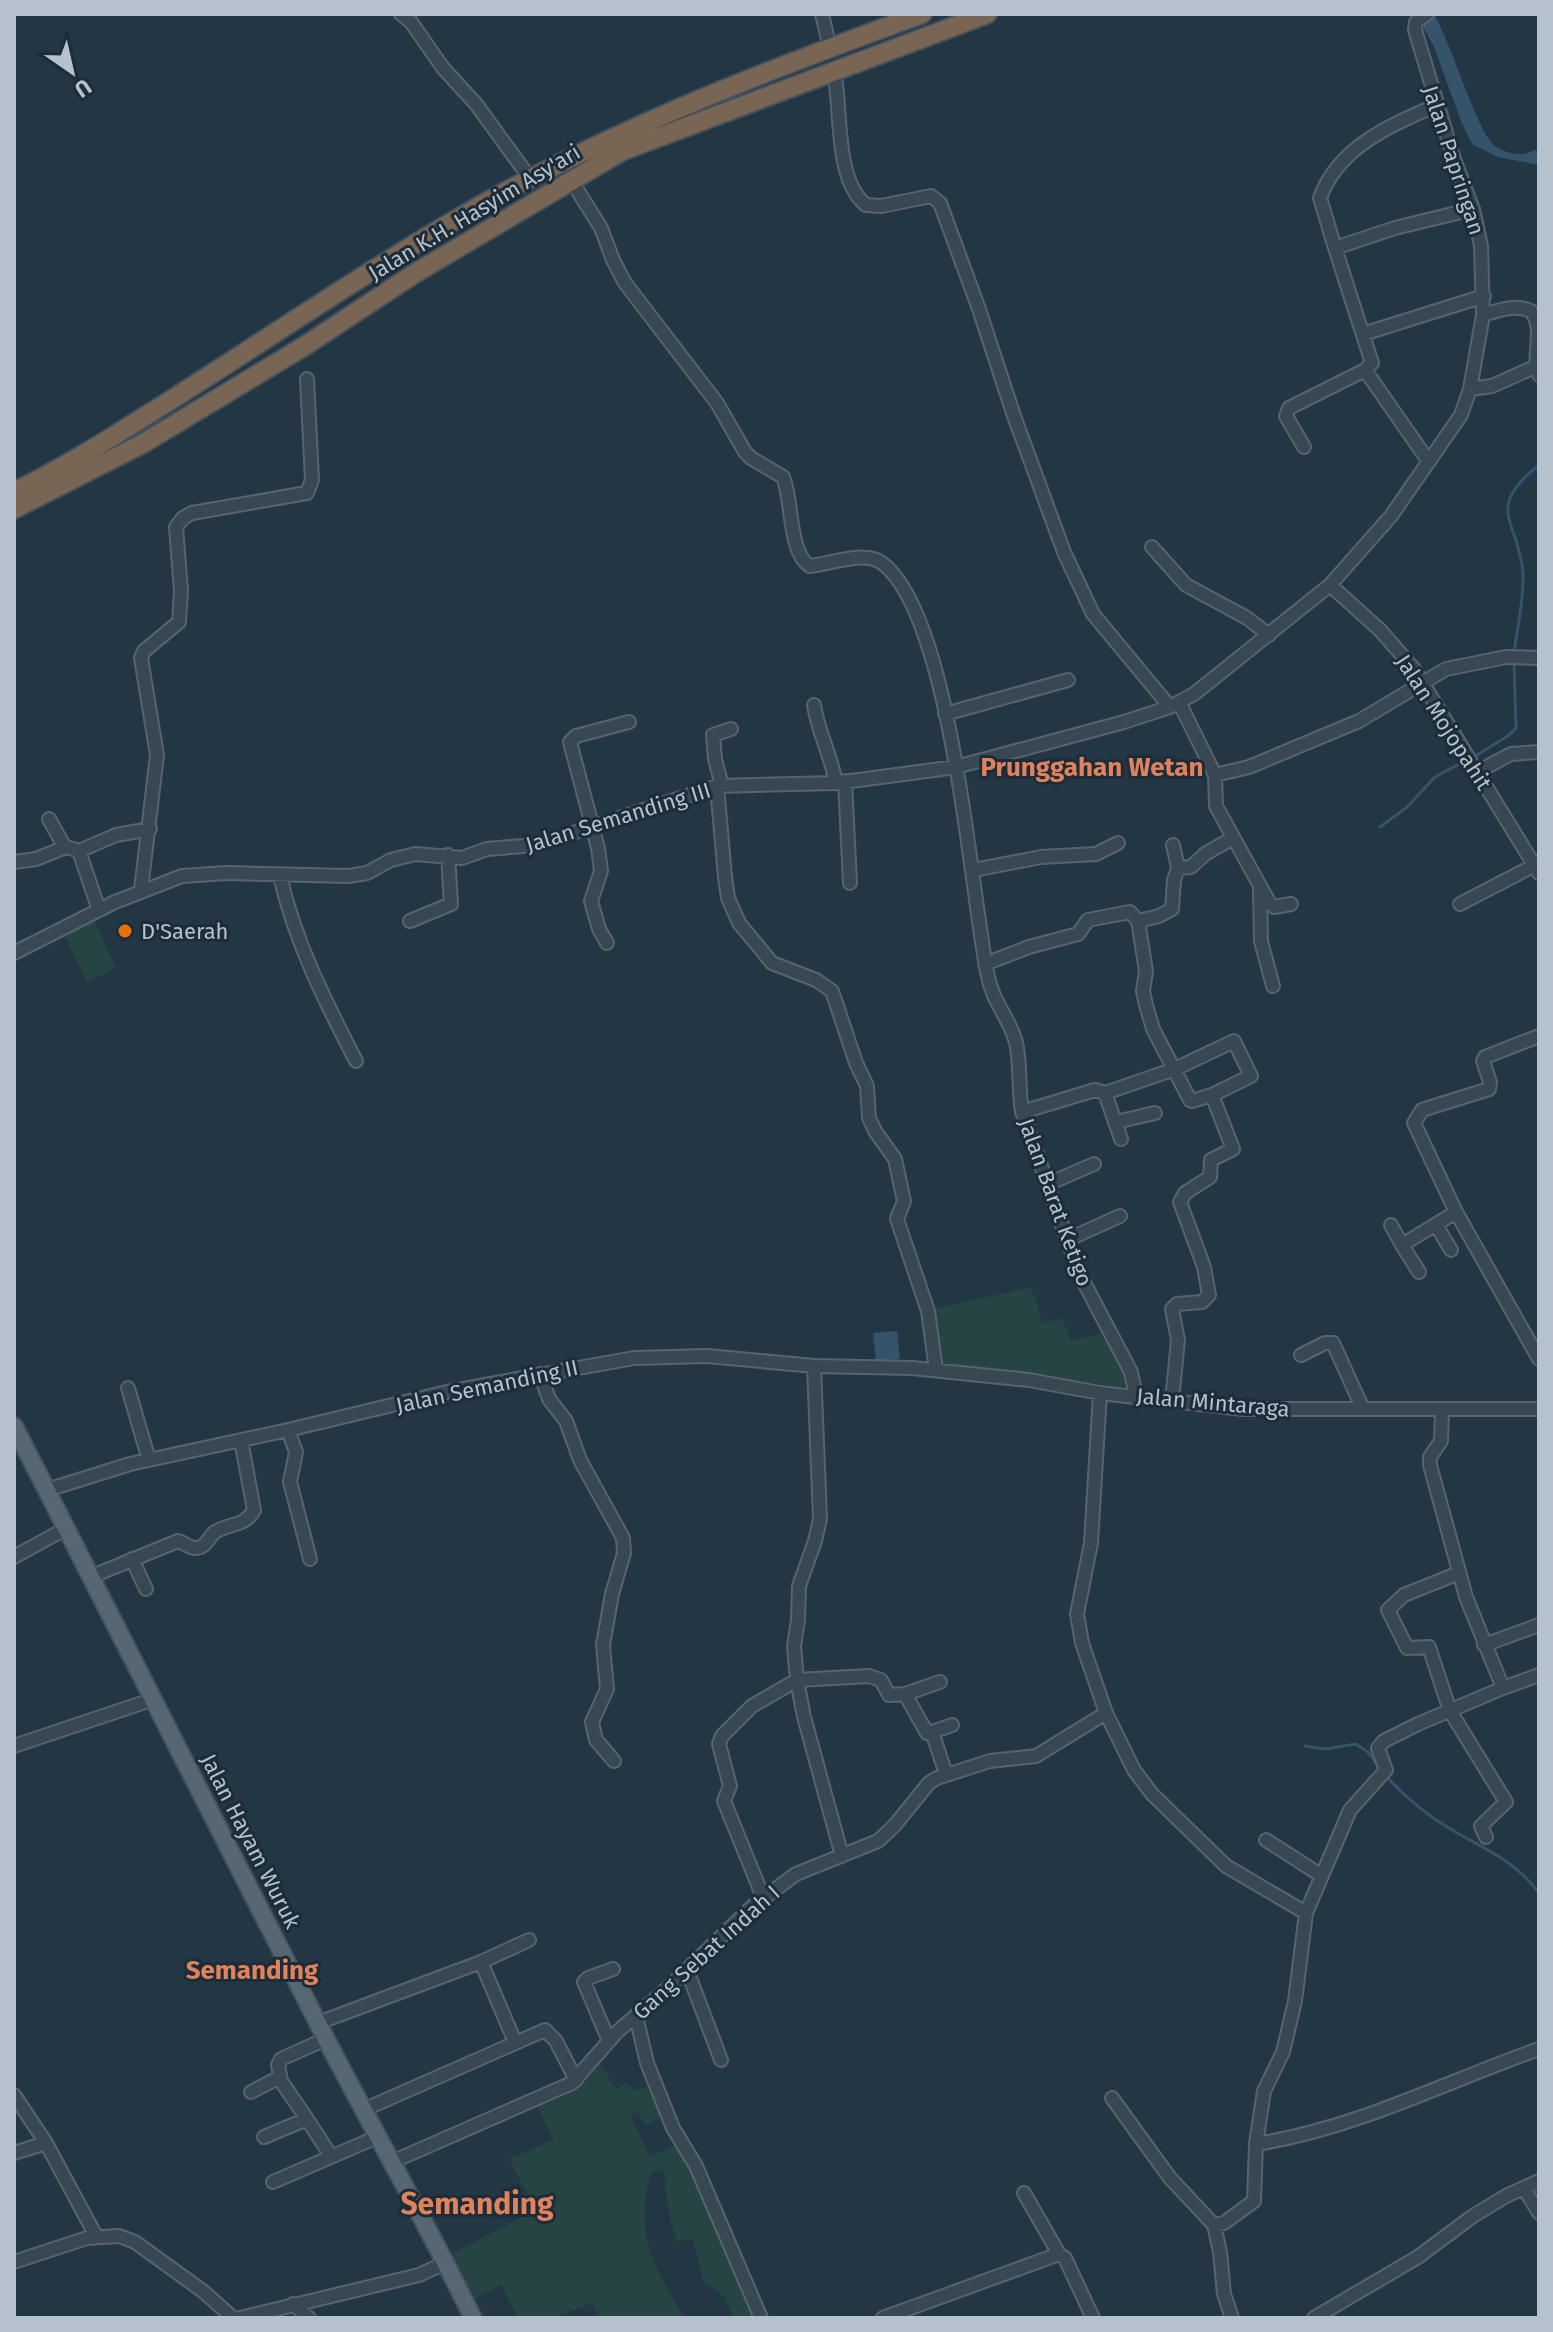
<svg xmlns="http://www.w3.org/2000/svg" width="1553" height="2332" font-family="'Fira Sans',sans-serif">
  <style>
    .green { fill: #254443 }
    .water { fill: #35546c }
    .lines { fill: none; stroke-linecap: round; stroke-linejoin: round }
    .stream { stroke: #35546c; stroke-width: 3 }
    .minor-casing { stroke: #566470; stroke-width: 16 }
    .major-casing { stroke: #44535f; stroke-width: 20 }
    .highway-casing { stroke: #42515d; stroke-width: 22 }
    .minor { stroke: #384752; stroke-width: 12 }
    .major { stroke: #566673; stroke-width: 16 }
    .highway { stroke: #796554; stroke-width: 18 }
    .food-dot { fill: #e8710a; stroke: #1c2c38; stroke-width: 3 }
    .labels { text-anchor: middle; stroke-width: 6; stroke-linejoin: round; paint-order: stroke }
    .street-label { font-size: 22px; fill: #b5c1cd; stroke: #1c2c38 }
    .poi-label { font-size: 22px; fill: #b5c1cd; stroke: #1c2c38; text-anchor: start }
    .quarter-label { font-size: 26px; font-weight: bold; fill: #e0825c; stroke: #1c2c38 }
    .district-label { font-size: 30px; font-weight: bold; fill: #e0825c; stroke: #1c2c38 }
  </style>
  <rect width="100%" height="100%" fill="#233643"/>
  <!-- green -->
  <path class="green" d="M 94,920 L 116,968 L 87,982 L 64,935 Z
    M 1031,1287 L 1043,1323 L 1062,1318 L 1071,1341 L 1107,1332 L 1127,1367 L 1126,1385 L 1121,1387 L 939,1367 L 930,1310 Z
    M 600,2063 L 616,2089 L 626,2083 L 635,2090 L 650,2087 L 667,2115 L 645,2125 L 638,2112 L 630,2115 L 650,2157 L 679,2143 L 695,2168 L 758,2318 L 733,2318 L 725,2297 L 704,2282 L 693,2241 L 688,2238 L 679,2243 C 670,2230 665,2191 665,2174 L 659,2169 L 651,2173 C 633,2233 655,2269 685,2318 L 599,2318 L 592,2303 L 553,2318 L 518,2318 L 501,2285 L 474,2299 L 452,2254 L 535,2210 L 509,2159 L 553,2140 L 538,2107 L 564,2096 Z"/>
  <!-- water -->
  <path class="water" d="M 1422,14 L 1434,14 C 1451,42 1477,132 1495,146 C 1501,151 1517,156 1525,154 C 1529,153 1532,150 1536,150 L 1539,152 L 1539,165 L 1498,157 L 1472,144 L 1461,121 L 1434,47 L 1422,25 Z
    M 897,1331 L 900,1359 L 876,1361 L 873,1333 Z"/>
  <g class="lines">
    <!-- stream -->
    <path class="stream" d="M 1514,654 C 1517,628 1524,601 1523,574 C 1520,521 1482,510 1539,465
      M 1472,758 L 1508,736 L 1516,728 L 1514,662
      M 1380,827 L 1406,808 L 1435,777 L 1465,761
      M 1305,1746 L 1325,1749 L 1356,1744 L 1368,1752 L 1379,1767
      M 1386,1776 C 1405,1797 1429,1817 1454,1831 C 1488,1851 1514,1860 1539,1893"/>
    <defs>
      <path id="minor" d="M 401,14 L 411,22 L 443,68 L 476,104 L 529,177
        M 822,14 L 830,48
        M 834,71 C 842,109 834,180 866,205 L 881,206 L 931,196 L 940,203 L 979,309 L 1014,416 L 1064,552 L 1093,614 L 1170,707
        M 571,180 L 601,228 L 613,260 L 625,283 L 717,403 L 745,452 L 751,458 L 783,477 C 793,500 788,553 810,566 C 830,564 864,550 882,563 C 951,615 970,885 987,972 C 992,1002 1007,1014 1015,1039 C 1021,1057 1018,1089 1022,1112 L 1079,1273 L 1131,1372 L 1136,1396
        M 1335,248 L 1320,198 C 1338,147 1391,125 1437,105
        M 1483,315 C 1500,310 1515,304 1531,311 C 1546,331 1531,354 1539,375
        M 1363,334 L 1484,296
        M 1365,370 L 1429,462
        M 1470,389 L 1492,386 L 1539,365
        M 1304,447 L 1286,416 L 1289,408 L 1365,370 L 1372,363 L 1335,248 L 1395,228 L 1473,209
        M 1152,547 L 1186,585 L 1247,618 L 1269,635
        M 1330,585 L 1380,630 L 1414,669 L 1539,873
        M 1179,702 L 1215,775
        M 814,705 C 818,732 831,755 836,783
        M 945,714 L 1068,680
        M 1477,772 L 1511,754 L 1539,752
        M 845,781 L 850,883
        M 717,786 L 725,877 L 728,898 L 739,923 L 772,963 L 816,980 L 832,991 L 856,1063 L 867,1086 L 869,1118 L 875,1131 L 895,1159 L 904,1201 L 897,1219 L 928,1311 L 936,1370
        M 722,786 L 715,759 L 713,735 L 731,729
        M 49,819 L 64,846 L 79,851 L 116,835 L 150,829
        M 79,851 L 99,910
        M 14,862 L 36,859 L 66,847
        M 1178,868 L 1191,867 L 1205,854 L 1233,838
        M 974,870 L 1041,857 L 1096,854 L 1118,843
        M 280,876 C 295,942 325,1001 356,1061
        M 1260,889 L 1261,941 L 1273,986
        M 141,890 L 157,755 L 141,658 L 144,651 L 179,622 L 181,591 L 176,527 L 183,518 L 192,513 L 307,493 L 312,480 L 307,379
        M 1291,904 L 1274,907 L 1270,904 L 1216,806 L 1215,775 L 1249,767 L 1359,721 L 1446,669 L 1506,657 L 1539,658
        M 1460,904 L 1535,865
        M 410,921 L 451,904 L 448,855
        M 607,943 L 599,929 L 591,901 L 601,871 L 598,848 L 570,742 L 576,736 L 629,722
        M 14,953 L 115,902 L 182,876 L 227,873 L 349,876 L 367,873 L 391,860 L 415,854 L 462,858 L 487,849 L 536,845 L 717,786 L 836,783 L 956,767 L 1124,722 L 1170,707 L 1194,694 L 1330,585 L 1391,516 L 1461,415 L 1470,389 L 1483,315 L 1481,246 L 1473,209 L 1454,159 L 1415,30 L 1416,22 L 1427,14
        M 985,964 L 1029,947 L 1078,934 L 1088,920 L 1130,912 L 1138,921
        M 1539,1036 L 1485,1057 L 1483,1061 L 1490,1082 L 1489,1089 L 1422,1110 L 1414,1123 L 1456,1212 L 1539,1359
        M 1105,1093 L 1175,1069 L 1234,1041 L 1251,1076 L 1212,1095 L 1192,1101 L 1190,1100 L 1153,1029 L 1146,1005 L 1143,991 L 1146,971 L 1138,921 L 1159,916 L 1172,909 L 1174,880 L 1178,868 L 1173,845
        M 1022,1112 L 1095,1090 L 1105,1093 L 1121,1139
        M 1116,1122 L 1155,1113
        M 1048,1184 L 1094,1164
        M 1391,1225 L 1402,1245 L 1456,1212
        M 1436,1225 L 1451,1250
        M 1069,1239 L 1120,1216
        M 1402,1245 L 1419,1272
        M 1301,1355 L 1325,1343 L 1333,1343 L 1363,1409
        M 814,1366 L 820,1519 L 815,1541 L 799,1586 L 798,1620 L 794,1646 L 797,1680 L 869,1676 L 881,1680 L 889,1695 L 905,1694 L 927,1733 L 932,1732 L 946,1774
        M 540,1374 L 549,1399 L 566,1421 L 580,1460 L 623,1538 L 624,1553 L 612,1594 L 603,1645 L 607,1689 L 592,1722 L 596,1740 L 614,1761
        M 128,1388 L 149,1460
        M 1100,1393 L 1091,1543 L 1077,1614 L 1082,1643 L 1106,1713 L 1134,1770 L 1152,1794 L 1226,1866 L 1306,1913
        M 1172,1401 L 1178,1340 L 1172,1309 L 1177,1304 L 1202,1302 L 1209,1295 L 1204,1267 L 1180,1202 L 1185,1193 L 1210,1177 L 1211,1160 L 1233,1149 L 1212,1095
        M 1442,1410 L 1441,1441 L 1430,1457 L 1430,1465 L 1466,1597 L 1503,1688 L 1539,1675
        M 288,1430 L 296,1452 L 290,1482 L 310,1559
        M 47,1490 L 130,1464 L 288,1430 L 451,1391 L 634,1358 L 707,1356 L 814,1366 L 912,1368 L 1029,1380 L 1100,1393 L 1243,1409 L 1539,1409
        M 14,1557 L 65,1529
        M 132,1559 L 146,1589
        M 1459,1573 L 1404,1595 L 1388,1610 L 1407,1648 L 1429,1647 L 1450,1711 L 1506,1802 L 1481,1826 L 1486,1837
        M 90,1577 L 178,1541 C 183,1542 189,1548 195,1548 C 207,1548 208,1537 215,1532 C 229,1523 245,1527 254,1510 L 241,1440
        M 1484,1645 L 1539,1625
        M 905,1694 L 940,1682
        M 932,1732 L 952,1725
        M 14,1746 L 154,1699
        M 1266,1840 L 1322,1876
        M 763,1897 L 724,1801 L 730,1786 L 719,1744 L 722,1736 L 752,1706 L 797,1680 L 804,1717 L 842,1856
        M 481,1962 L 515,2042
        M 687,1970 L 721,2060
        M 636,2016 L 647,2063 L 673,2128 L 696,2166 L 761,2318
        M 318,2023 L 481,1962 L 529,1940
        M 609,2041 L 584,1982 L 588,1978 L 613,1969
        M 251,2092 L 280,2077
        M 14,2095 L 46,2143 L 96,2236
        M 1112,2098 L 1170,2178 L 1214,2225
        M 363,2110 L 545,2030 L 556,2041 L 576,2080
        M 307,2119 L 281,2081 L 278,2065 L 281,2059 L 326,2039
        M 264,2137 L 307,2119 L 331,2156
        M 1256,2144 L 1264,2091 L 1283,2052 L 1295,2001 L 1306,1913 L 1350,1810 L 1386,1770 L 1378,1748 L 1384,1741 L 1418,1724 L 1503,1688
        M 14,2153 L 46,2143
        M 394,2161 L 572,2083 L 617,2032 L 671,1985 L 753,1906 L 796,1874 L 878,1841 L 894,1826 L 929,1783 L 937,1778 L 990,1761 L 1036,1756 L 1106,1713
        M 273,2182 L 377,2137
        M 1524,2188 L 1539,2213
        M 1024,2193 L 1059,2254
        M 14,2262 L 87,2238 L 119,2236 L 135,2242 L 204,2292 L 233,2318
        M 293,2304 L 309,2318
        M 240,2318 L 419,2275 L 445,2263
        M 883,2318 L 1059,2254 L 1065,2258 L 1093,2318
        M 1232,2318 L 1224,2294 L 1220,2252 L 1214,2225 L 1224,2223 L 1254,2201 L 1256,2144 C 1355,2129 1445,2082 1539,2049
        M 1314,2318 L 1418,2257 L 1473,2216 L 1506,2196 L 1539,2181"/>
      <path id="major" d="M 14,1426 L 326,2039 C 374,2132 427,2223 473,2318"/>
      <path id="highway" d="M 14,492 C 68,466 120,432 171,400 C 266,340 360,275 457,219 C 604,133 762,72 922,14
        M 14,509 L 142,444 L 303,347 L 417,272 L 622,151 L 987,14"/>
    </defs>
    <!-- minor casing -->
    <use href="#minor" class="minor-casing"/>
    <!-- major casing -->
    <use href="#major" class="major-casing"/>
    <!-- highway casing -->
    <use href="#highway" class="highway-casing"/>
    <!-- minor -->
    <use href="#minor" class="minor"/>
    <!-- major -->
    <use href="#major" class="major"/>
    <!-- highway -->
    <use href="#highway" class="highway"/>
  </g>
  <!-- markers -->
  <circle class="food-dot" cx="125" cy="931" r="8"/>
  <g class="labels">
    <!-- street labels -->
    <g class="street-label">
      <text transform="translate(1454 160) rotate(72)" y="8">Jalan Papringan</text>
      <text transform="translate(474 212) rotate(-31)" y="8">Jalan K.H. Hasyim Asy'ari</text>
      <text transform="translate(1444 722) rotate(57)" y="8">Jalan Mojopahit</text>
      <text transform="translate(618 817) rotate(-17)" y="8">Jalan Semanding III</text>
      <text transform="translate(1056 1202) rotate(70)" y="8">Jalan Barat Ketigo</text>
      <text transform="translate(487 1386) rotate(-12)" y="8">Jalan Semanding II</text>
      <text transform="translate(1213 1402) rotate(5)" y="8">Jalan Mintaraga</text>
      <text transform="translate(251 1841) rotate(63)" y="8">Jalan Hayam Wuruk</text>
      <text transform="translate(706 1952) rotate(-42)" y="8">Gang Sebat Indah I</text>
    </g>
    <!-- poi labels -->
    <g class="poi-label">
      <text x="141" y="939">D'Saerah</text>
    </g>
    <!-- quarter labels -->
    <g class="quarter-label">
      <text x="1092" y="776">Prunggahan Wetan</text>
      <text x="252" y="1979">Semanding</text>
    </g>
    <!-- district labels -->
    <g class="district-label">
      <text x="477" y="2214">Semanding</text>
    </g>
  </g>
  <!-- border -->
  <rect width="1553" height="2332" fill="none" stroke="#b5c1cd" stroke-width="32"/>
  <!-- north arrow -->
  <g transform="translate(72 72) rotate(146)" stroke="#1c2c38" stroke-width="6" paint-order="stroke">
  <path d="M0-6L14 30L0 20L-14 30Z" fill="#b5c1cd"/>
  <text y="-12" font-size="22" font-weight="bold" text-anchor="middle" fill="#b5c1cd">U</text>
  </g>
</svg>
